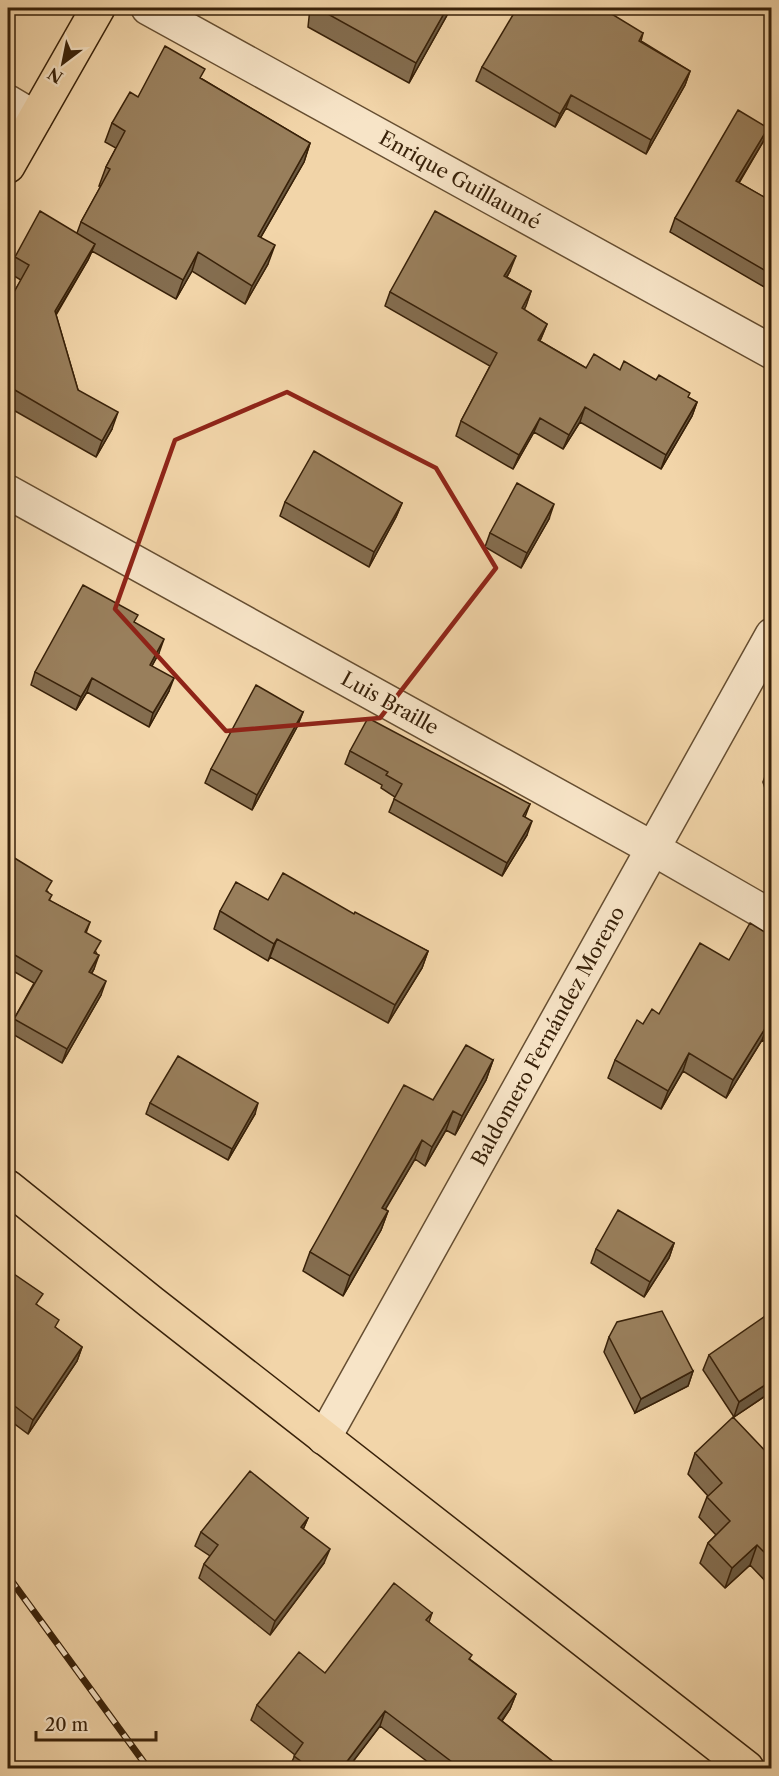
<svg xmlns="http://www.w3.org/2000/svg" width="779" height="1776" font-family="'Libre Caslon Text',serif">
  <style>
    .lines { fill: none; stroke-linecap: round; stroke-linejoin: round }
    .minor-casing { stroke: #664e31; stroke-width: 36 }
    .major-casing { stroke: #382109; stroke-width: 36 }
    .minor { stroke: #f7e4c7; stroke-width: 33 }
    .major { stroke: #f2d5a9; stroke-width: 33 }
    .rail-casing { stroke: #382109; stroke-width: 7 }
    .rail { stroke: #f7e4c7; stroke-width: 4.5; stroke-dasharray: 14; stroke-linecap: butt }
    .wall { fill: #846d4f; stroke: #382109; stroke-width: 1.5 }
    .shaded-wall { fill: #6b5940; stroke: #382109; stroke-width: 1.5 }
    .building { fill: #997f5c; stroke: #382109; stroke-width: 1.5 }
    .marked { fill: none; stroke: #8f2418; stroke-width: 4.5; stroke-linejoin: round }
    .labels { text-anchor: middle; stroke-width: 4.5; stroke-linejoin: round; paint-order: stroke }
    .street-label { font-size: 20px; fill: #382109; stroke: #f7e4c7 }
  </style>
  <rect width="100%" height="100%" fill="#f2d5a9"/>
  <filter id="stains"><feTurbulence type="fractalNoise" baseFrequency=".00333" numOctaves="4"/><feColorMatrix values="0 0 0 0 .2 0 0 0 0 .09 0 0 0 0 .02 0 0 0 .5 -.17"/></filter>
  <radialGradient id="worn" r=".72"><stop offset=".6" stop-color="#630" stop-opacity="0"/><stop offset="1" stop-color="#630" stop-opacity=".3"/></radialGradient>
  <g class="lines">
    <defs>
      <path id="minor" d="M 148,8 L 772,352
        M 8,102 L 35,118
        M 8,492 L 652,848 L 772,917
        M 324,1438 L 772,635"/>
      <path id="major" d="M 8,166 L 98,8
        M 8,1187 L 151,1302 L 747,1768"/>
    </defs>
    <!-- minor casing -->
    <use href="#minor" class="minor-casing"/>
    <!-- major casing -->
    <use href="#major" class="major-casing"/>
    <!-- minor -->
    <use href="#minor" class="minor"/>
    <!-- major -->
    <use href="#major" class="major"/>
    <defs>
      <path id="rail" d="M 8,1576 L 148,1768"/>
    </defs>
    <!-- rail casing -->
    <use href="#rail" class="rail-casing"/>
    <!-- rail -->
    <use href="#rail" class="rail"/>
  </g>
  <!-- wall -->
  <path class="wall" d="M 310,8 L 451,8 L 409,83 L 308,27 Z
    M 643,33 L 641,41 L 690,71 L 685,85 L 646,154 L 566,108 L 555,127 L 476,81 L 482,67 Z
    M 202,79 L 310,143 L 304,162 L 261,237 L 268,264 L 245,304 L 192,271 L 176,299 L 92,251 L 88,260 L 56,315 L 78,390 L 112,429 L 96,457 L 8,407 L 8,303 L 21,280 L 9,273 L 15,257 L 77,233 L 81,222 L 101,186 L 99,186 L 106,167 L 116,148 L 105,142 L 112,123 L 138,97 Z
    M 768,128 L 763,142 L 739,183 L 771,201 L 771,291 L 670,232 L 675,218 Z
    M 510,271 L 507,277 L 531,291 L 524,310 L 547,324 L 540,341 L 586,368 L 620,370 L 656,380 L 697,402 L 692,416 L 661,469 L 580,422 L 563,449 L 534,432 L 513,469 L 456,436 L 461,421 L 490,366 L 385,306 L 390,292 Z
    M 285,502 L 402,503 L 396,517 L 369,567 L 280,516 Z
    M 549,519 L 521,568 L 485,547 L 490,533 Z
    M 135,623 L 159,653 L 152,666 L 169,691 L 149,727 L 87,692 L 76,710 L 31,685 L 35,672 Z
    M 303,712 L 297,727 L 252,810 L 205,783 L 211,769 Z
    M 350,751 L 530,804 L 525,817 L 527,835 L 502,876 L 389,812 L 395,797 L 381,788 L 382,785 L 345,764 Z
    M 771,762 L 771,808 L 763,782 L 768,768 Z
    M 771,818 L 771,830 L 768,828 Z
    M 8,854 L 48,892 L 50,901 L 90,922 L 86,933 L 97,954 L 94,969 L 92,973 L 101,995 L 62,1063 L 9,1032 L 14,1019 L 34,983 L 8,968 Z
    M 268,900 L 354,914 L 428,951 L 422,968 L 388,1023 L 270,957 L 268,961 L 214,929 L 220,911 Z
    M 771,936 L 771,1045 L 762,1040 L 726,1098 L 683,1071 L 661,1109 L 608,1078 L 615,1060 L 643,1024 L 659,1014 L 729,960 Z
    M 493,1060 L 486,1080 L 455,1135 L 446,1130 L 425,1166 L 415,1159 L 385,1209 L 388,1211 L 381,1230 L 343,1296 L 303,1271 L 310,1252 L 433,1100 Z
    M 150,1103 L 255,1114 L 228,1160 L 146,1114 Z
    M 674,1243 L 669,1258 L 644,1297 L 591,1263 L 596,1249 Z
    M 8,1270 L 56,1328 L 82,1347 L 77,1361 L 28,1434 L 8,1419 Z
    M 609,1337 L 693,1371 L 688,1386 L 635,1413 L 604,1352 Z
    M 709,1355 L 771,1392 L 734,1417 L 703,1370 Z
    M 695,1453 L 771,1457 L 771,1587 L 750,1565 L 725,1588 L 700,1563 L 708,1543 L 716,1535 L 699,1517 L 707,1497 L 708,1496 L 688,1474 Z
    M 308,1518 L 303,1529 L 324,1563 L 270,1635 L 199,1578 L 204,1564 L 210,1556 L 195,1546 L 201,1532 Z
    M 432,1613 L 429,1622 L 471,1660 L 516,1694 L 510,1709 L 502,1721 L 561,1768 L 436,1768 L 380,1726 L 348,1768 L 289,1768 L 295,1755 L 251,1720 L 257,1705 L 325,1673 Z"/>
  <!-- shaded-wall -->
  <path class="shaded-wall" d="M 447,8 L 451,8 L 409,83 L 416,63 Z
    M 690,71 L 685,85 L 646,154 L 651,140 Z
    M 571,95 L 566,108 L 555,127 L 560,114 Z
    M 768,128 L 763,142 L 731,195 L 736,181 Z
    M 310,143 L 304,162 L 251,254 L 258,236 Z
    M 95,244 L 88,260 L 48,327 L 55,311 Z
    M 275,245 L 268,264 L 245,304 L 252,286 Z
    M 198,252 L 192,271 L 176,299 L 183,280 Z
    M 516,256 L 510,271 L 499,290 L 504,276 Z
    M 531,291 L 526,306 L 517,323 L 522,308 Z
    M 547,324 L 541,338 L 532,354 L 538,340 Z
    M 697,402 L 692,416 L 661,469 L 666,455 Z
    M 585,407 L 580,422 L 563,449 L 569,435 Z
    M 118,412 L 112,429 L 96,457 L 102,441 Z
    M 540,418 L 534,432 L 513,469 L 519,455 Z
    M 402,503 L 396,517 L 369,567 L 374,552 Z
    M 554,504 L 549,519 L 521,568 L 527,553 Z
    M 164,639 L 159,653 L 145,678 L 150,665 Z
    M 92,678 L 87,692 L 76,710 L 81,697 Z
    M 174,678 L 169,691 L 149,727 L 153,713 Z
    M 303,712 L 297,727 L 252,810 L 257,795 Z
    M 532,821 L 527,835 L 502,876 L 507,863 Z
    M 277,939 L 270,957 L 268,961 L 274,944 Z
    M 428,951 L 422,968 L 388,1023 L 395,1005 Z
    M 99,955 L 94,969 L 84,985 L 89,972 Z
    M 106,981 L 101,995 L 62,1063 L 67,1049 Z
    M 769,1022 L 762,1040 L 726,1098 L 733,1080 Z
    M 689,1053 L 683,1071 L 661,1109 L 668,1091 Z
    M 493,1060 L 486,1080 L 455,1135 L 462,1116 Z
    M 258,1103 L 255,1114 L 228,1160 L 232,1149 Z
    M 453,1111 L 446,1130 L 425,1166 L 432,1147 Z
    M 422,1140 L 415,1159 L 375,1227 L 382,1208 Z
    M 388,1211 L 381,1230 L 343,1296 L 350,1276 Z
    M 674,1243 L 669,1258 L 644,1297 L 650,1282 Z
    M 82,1347 L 77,1361 L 28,1434 L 33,1420 Z
    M 693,1371 L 688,1386 L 635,1413 L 641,1399 Z
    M 771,1381 L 771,1392 L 734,1417 L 739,1402 Z
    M 308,1518 L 302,1532 L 301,1527 Z
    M 757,1545 L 750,1565 L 725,1588 L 732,1568 Z
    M 330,1549 L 324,1563 L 270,1635 L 275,1621 Z
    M 516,1694 L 510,1709 L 493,1733 L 498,1718 Z
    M 385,1711 L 380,1726 L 348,1768 L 342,1768 Z"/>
  <!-- building -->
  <path class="building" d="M 317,8 L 447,8 L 416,63 Z
    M 517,8 L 602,8 L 643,33 L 639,41 L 690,71 L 651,140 L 571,95 L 560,114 L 482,67 Z
    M 165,46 L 205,69 L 200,78 L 310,143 L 258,236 L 275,245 L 252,286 L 198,252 L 183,280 L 81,222 L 110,169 L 106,167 L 125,131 L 112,123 L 130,92 L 138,97 Z
    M 738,110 L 768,128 L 736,181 L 771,201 L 771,274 L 675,218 Z
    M 40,211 L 95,244 L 55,311 L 78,390 L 118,412 L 102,441 L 8,386 L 8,303 L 29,265 L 15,257 Z
    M 435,211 L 516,256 L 504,276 L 531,291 L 522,308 L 547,324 L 538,340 L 586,368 L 594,354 L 620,370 L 624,361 L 656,380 L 659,375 L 690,393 L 688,397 L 697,402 L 666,455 L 585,407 L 569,435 L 540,418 L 519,455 L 461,421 L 497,353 L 390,292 Z
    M 314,451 L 402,503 L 374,552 L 285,502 Z
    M 517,483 L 554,504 L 527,553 L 490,533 Z
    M 83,585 L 138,615 L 134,622 L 164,639 L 150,665 L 174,678 L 153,713 L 92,678 L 81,697 L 35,672 Z
    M 256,685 L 303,712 L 257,795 L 211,769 Z
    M 368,718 L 530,804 L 523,816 L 532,821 L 507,863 L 394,799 L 402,784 L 386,775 L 388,772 L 350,751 Z
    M 771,762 L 771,778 L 768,768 Z
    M 8,854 L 52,881 L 46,891 L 52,895 L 49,900 L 90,922 L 85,932 L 101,941 L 94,953 L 99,955 L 89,972 L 106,981 L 67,1049 L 14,1019 L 42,971 L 8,951 Z
    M 283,873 L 354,914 L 355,912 L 428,951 L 395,1005 L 277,939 L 274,944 L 220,911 L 236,882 L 268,900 Z
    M 750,923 L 771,936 L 771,1023 L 769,1022 L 733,1080 L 689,1053 L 668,1091 L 615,1060 L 637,1020 L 643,1024 L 652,1009 L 659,1014 L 700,943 L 729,960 Z
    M 466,1045 L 493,1060 L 462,1116 L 453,1111 L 432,1147 L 422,1140 L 382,1208 L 388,1211 L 350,1276 L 310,1252 L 404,1085 L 433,1100 Z
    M 178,1056 L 258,1103 L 232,1149 L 150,1103 Z
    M 618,1210 L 674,1243 L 650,1282 L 596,1249 Z
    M 8,1270 L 43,1294 L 36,1304 L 59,1320 L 55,1327 L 82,1347 L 33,1420 L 8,1401 Z
    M 662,1311 L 693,1371 L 641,1399 L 609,1337 L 617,1322 Z
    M 771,1312 L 771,1381 L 739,1402 L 709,1355 Z
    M 733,1417 L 771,1457 L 771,1559 L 757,1545 L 732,1568 L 708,1543 L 730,1521 L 707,1497 L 722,1483 L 695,1453 Z
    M 250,1471 L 308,1518 L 301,1527 L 330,1549 L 275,1621 L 204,1564 L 218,1545 L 201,1532 Z
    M 394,1583 L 432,1613 L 426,1620 L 472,1655 L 469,1659 L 516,1694 L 498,1718 L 561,1768 L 460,1768 L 385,1711 L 342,1768 L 310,1768 L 294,1756 L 303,1743 L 257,1705 L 299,1652 L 325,1673 Z"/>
  <!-- marked area -->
  <path class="marked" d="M 287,392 L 436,468 L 496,568 L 380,718 L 226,731 L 115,609 L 175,440 Z"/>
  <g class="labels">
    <!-- street labels -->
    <g class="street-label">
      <text transform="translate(460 180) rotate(29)" y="7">Enrique Guillaumé</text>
      <text transform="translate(390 703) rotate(29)" y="7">Luis Braille</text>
      <text transform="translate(548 1036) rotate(-61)" y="7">Baldomero Fernández Moreno</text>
    </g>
  </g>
  <!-- margin -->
  <rect width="779" height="1776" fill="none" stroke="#f2d5a9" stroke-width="30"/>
  <rect x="9" y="9" width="761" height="1758" fill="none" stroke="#382109" stroke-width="3"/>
  <rect x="15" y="15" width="749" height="1746" fill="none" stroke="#382109" stroke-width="1.5"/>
  <!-- north arrow -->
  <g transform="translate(63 63) rotate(212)" stroke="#f7e4c7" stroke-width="4.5" paint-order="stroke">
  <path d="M0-4.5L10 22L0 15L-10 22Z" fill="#382109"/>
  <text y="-9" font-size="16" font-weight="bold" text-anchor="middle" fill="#382109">N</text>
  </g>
  <!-- scale -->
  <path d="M36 1731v9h120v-9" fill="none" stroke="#382109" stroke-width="3"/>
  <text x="45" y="1731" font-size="18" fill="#382109" stroke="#f7e4c7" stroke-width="4.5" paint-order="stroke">20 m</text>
  <rect width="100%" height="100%" filter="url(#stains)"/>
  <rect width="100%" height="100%" fill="url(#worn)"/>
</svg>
